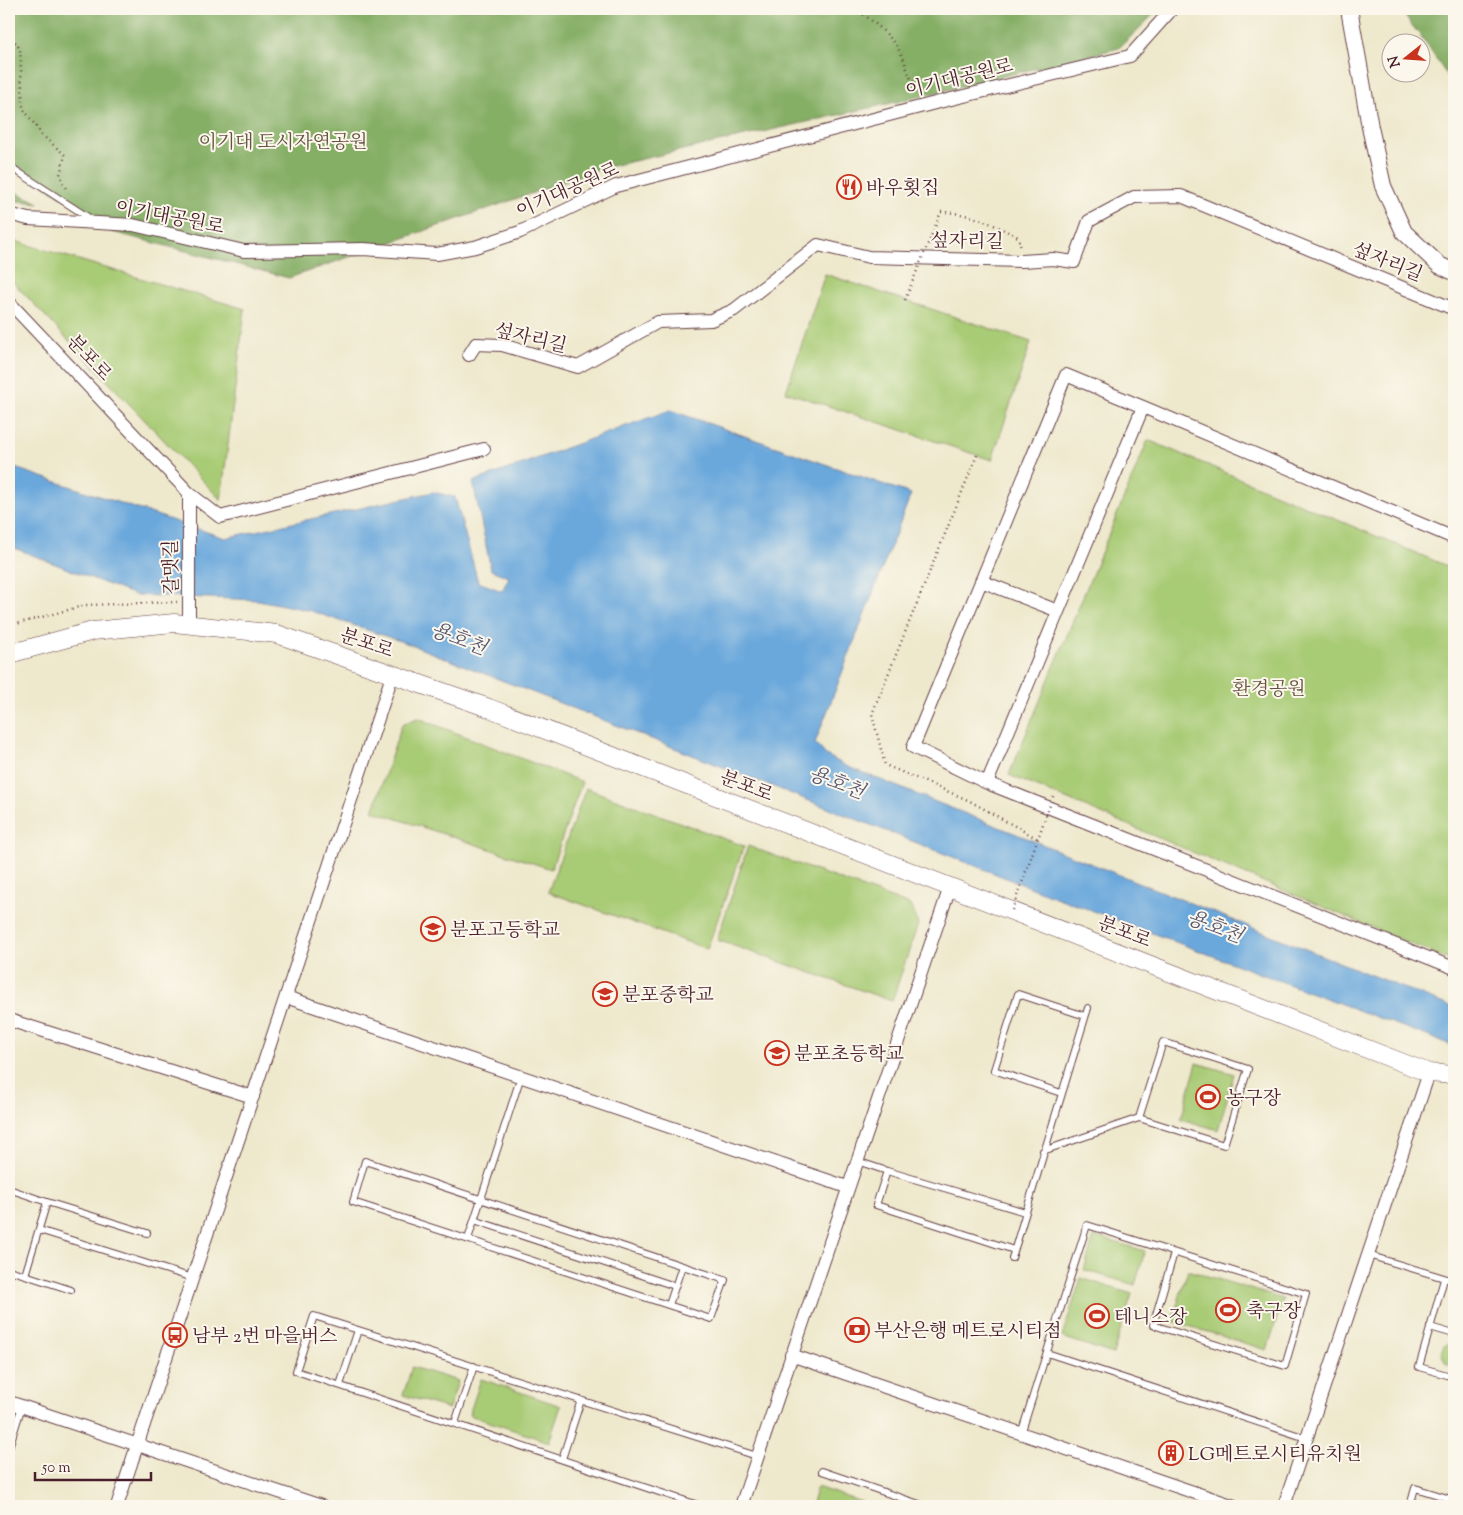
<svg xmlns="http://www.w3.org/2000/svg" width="1463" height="1515" font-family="'Sorts Mill Goudy','Noto Serif KR',serif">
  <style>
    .green { fill: #a8cb74; stroke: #797550 }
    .forest { fill: #86af66; stroke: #686748 }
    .water { fill: #6aa8dc; stroke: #5a6484 }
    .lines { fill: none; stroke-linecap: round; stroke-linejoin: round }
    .service-casing { stroke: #633d43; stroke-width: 8 }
    .minor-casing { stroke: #633d43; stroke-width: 14 }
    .tertiary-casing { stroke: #633d43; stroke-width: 18 }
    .secondary-casing { stroke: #633d43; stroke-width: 19 }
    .path { stroke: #633d43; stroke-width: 2.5; stroke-dasharray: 1 4; stroke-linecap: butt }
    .service { stroke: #fff; stroke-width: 6 }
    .minor { stroke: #fff; stroke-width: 12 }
    .tertiary { stroke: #fff; stroke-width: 16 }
    .secondary { stroke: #fff; stroke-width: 18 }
    .path-bridge { stroke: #633d43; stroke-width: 2.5; stroke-dasharray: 1 4; stroke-linecap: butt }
    .labels { text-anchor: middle; stroke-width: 4; stroke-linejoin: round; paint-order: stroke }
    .street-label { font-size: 19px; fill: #4a1f2b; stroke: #fbf7ec }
    .park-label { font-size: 19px; fill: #665341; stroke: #fbf7ec }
    .poi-label { font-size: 19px; fill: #4a1f2b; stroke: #fbf7ec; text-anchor: start }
    .water-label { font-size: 20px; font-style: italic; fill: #575672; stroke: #fbf7ec }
  </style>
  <rect width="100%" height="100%" fill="#fbf7ec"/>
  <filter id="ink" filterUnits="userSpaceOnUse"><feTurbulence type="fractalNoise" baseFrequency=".02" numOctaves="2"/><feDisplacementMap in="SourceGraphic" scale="10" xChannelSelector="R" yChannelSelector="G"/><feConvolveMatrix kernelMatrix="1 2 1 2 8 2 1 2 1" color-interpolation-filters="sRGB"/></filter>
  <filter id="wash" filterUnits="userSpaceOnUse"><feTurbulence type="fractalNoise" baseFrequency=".0096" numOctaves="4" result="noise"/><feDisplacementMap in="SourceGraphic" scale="20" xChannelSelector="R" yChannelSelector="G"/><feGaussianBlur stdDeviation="1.12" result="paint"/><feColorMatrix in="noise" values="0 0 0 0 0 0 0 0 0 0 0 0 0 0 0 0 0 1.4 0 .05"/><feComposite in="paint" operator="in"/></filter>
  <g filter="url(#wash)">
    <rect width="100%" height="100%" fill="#eee8cc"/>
    <!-- green -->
    <path class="green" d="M 11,240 L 245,309 L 221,500 L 9,278 L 9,244 Z
      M 825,274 L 1031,342 L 992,460 L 786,392 Z
      M 1148,440 L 1454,569 L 1454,962 L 1009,775 Z
      M 418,718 L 582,782 L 551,869 L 373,811 L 402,724 Z
      M 586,788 L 744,846 L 707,949 L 548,892 Z
      M 748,846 L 910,905 L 918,924 L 892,1001 L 717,940 Z
      M 1197,1063 L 1234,1074 L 1218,1130 L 1181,1119 Z
      M 1094,1236 L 1145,1251 L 1135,1285 L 1084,1270 Z
      M 1188,1270 L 1283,1299 L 1267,1350 L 1172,1321 Z
      M 1081,1278 L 1132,1294 L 1113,1354 L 1062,1337 Z
      M 1454,1342 L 1454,1367 L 1446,1364 L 1441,1353 L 1444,1346 Z
      M 412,1367 L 458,1381 L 449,1409 L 403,1395 Z
      M 481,1379 L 561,1406 L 549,1442 L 469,1415 Z
      M 817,1487 L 873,1506 L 811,1506 Z"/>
    <!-- forest -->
    <path class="forest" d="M 9,9 L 1159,9 L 1119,48 L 918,97 L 607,167 L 289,278 L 113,232 L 9,161 Z
      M 1399,9 L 1454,9 L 1454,86 L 1423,39 Z
      M 9,189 L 39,203 L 9,200 Z"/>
    <!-- water -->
    <path class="water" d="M 670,410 L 911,494 L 815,743 L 826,755 L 848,767 L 1454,1008 L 1454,1046 L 1042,892 L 409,644 L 308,610 L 258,600 L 135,595 L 9,546 L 9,466 L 225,538 L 433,492 L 455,497 L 478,582 L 502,591 L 509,577 L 491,570 L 473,482 Z"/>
  </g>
  <g filter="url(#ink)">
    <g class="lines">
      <defs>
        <path id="service" d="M 9,166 L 94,221
          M 1163,1042 L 1248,1069 L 1224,1145 L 1139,1118 Z
          M 1061,1093 L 994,1070 L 1018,994 L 1085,1016
          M 1043,1151 L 1139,1118
          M 365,1161 L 725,1280 L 711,1319 L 353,1202 Z
          M 857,1161 L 887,1171
          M 9,1189 L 47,1202
          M 474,1220 L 675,1286
          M 39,1230 L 193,1278
          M 468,1239 L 521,1076
          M 1014,1250 L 876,1205 L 887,1171 L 1025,1212
          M 1368,1255 L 1454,1281
          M 1012,1258 L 1088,1008
          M 9,1270 L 25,1275
          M 1444,1279 L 1419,1367 L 1454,1377
          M 1452,1281 L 1454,1272
          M 71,1290 L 25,1275 L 47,1202 L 147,1233
          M 669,1305 L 682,1266
          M 1430,1327 L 1454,1334
          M 1047,1353 L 1306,1438
          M 340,1385 L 358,1330
          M 455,1423 L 474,1366
          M 1021,1434 L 1087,1225 L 1306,1294 L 1285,1366 L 1153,1325 L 1174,1253
          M 9,1447 L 22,1406
          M 562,1459 L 581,1400
          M 822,1471 L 925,1506
          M 701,1506 L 296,1371 L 314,1316 L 757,1456
          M 1410,1506 L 1415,1488 L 1454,1500"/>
        <path id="minor" d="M 9,214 L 28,219 L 133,225 L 244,251 L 363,249 L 437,254 L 475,247 L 520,232 L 616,186 L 939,102 L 1130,56 L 1172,9
          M 9,302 L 189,493 L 189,623
          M 469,355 L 476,344 L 502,345 L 578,367 L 658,322 L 711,320 L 734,310 L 818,245 L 869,257 L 1022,261 L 1053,259 L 1074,262 L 1089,221 L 1134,197 L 1181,196 L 1454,309
          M 189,493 L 220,517 L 484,449
          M 1454,538 L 1143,407 L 987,783 L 1454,968
          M 981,581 L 1058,611
          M 987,783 L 913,747 L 1066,375 L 1143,407
          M 286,997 L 847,1187
          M 9,1020 L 253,1097
          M 791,1355 L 1234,1506
          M 9,1402 L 321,1506
          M 117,1506 L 393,673
          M 741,1506 L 950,887
          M 1284,1506 L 1429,1073"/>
        <path id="tertiary" d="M 1349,9 L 1370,127 L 1383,186 L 1404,232 L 1439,265 L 1454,272"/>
        <path id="secondary" d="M 9,654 L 93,631 L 174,623 L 277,634 L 489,708 L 1429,1073 L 1454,1075"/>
      </defs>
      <!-- service casing -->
      <use href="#service" class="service-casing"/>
      <!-- minor casing -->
      <use href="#minor" class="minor-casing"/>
      <!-- tertiary casing -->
      <use href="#tertiary" class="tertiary-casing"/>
      <!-- secondary casing -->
      <use href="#secondary" class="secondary-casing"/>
      <!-- path -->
      <path class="path" d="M 855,9 C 872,20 893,36 902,56 C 910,73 906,78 923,91
        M 9,34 L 20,49 L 23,108 L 42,135 L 65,155 L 60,175 L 66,189
        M 941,212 C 971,213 991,223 1018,237 L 1021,248
        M 977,455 L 872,714 L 885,765 L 968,800 L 1038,839
        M 9,626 L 86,605 L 177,602"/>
      <!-- service -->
      <use href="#service" class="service"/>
      <!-- minor -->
      <use href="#minor" class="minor"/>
      <!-- tertiary -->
      <use href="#tertiary" class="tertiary"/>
      <!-- secondary -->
      <use href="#secondary" class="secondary"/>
      <!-- path-bridge -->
      <path class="path-bridge" d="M 905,300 L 941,212
        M 1012,910 L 1054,794"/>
    </g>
  </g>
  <!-- icons -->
  <defs>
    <symbol id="restaurant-ring" viewBox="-11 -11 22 22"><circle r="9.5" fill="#fbf7ec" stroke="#c8321e" stroke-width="1.5"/><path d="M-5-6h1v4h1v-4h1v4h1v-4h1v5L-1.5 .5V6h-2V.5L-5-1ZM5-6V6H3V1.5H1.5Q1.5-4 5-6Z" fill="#c8321e"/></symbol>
    <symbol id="school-ring" viewBox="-11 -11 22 22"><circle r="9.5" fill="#fbf7ec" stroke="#c8321e" stroke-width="1.5"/><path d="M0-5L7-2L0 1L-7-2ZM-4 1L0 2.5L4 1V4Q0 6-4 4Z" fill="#c8321e"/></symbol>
    <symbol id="stadium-ring" viewBox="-11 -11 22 22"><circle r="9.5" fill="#fbf7ec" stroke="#c8321e" stroke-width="1.5"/><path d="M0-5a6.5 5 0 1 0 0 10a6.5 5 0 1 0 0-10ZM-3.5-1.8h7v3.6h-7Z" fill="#c8321e"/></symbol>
    <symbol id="bank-ring" viewBox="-11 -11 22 22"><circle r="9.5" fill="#fbf7ec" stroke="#c8321e" stroke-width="1.5"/><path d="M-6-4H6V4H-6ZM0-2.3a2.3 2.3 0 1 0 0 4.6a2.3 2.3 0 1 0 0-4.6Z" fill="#c8321e"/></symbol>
    <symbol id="bus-ring" viewBox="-11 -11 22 22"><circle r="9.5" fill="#fbf7ec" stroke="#c8321e" stroke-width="1.5"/><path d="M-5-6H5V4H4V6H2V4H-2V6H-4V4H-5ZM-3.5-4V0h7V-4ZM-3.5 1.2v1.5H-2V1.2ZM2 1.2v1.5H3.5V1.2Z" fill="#c8321e"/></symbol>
    <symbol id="building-ring" viewBox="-11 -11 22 22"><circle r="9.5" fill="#fbf7ec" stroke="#c8321e" stroke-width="1.5"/><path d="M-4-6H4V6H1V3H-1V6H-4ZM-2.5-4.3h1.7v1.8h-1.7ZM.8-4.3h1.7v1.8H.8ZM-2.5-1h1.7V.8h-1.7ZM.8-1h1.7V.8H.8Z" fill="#c8321e"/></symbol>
  </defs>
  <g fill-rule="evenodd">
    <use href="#restaurant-ring" x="835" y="173" width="28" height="28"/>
    <use href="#school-ring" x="419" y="915" width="28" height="28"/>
    <use href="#school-ring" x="591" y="980" width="28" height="28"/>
    <use href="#school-ring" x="763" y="1039" width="28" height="28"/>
    <use href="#stadium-ring" x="1194" y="1083" width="28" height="28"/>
    <use href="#stadium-ring" x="1214" y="1296" width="28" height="28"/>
    <use href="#stadium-ring" x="1083" y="1302" width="28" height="28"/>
    <use href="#bank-ring" x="843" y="1316" width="28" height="28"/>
    <use href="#bus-ring" x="161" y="1321" width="28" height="28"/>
    <use href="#building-ring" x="1157" y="1439" width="28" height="28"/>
  </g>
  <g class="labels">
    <!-- street labels -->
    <g class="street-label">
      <text transform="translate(959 77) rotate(-14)" y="7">이기대공원로</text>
      <text transform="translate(567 189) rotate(-24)" y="7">이기대공원로</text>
      <text transform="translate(170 216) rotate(11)" y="7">이기대공원로</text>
      <text transform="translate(967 240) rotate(1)" y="7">섶자리길</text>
      <text transform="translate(1388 261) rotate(22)" y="7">섶자리길</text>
      <text transform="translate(531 337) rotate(13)" y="7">섶자리길</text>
      <text transform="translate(90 357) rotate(47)" y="7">분포로</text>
      <text transform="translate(170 567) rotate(-91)" y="7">갈맷길</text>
      <text transform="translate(367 642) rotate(19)" y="7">분포로</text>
      <text transform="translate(747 785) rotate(21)" y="7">분포로</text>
      <text transform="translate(1125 931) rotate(21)" y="7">분포로</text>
    </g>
    <!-- park labels -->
    <g class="park-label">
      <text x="283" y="148">이기대 도시자연공원</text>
      <text x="1269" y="695">환경공원</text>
    </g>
    <!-- poi labels -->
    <g class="poi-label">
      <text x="866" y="194">바우횟집</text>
      <text x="450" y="936">분포고등학교</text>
      <text x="622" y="1001">분포중학교</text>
      <text x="794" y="1060">분포초등학교</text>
      <text x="1226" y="1104">농구장</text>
      <text x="1246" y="1317">축구장</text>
      <text x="1114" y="1323">테니스장</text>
      <text x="874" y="1337">부산은행 메트로시티점</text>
      <text x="192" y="1342">남부 2번 마을버스</text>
      <text x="1188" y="1460">LG메트로시티유치원</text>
    </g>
    <!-- water labels -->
    <g class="water-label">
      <text transform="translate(459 638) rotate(21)" y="7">용호천</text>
      <text transform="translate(837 782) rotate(21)" y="7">용호천</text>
      <text transform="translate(1215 926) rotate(21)" y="7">용호천</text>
    </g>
  </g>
  <!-- margin -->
  <rect width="1463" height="1515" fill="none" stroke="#fbf7ec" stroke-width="30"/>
  <!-- north arrow -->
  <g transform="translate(1406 58) rotate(253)"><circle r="24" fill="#fbf7ec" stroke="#b4a19f"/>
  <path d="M0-4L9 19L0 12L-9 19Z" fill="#c8321e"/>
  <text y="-8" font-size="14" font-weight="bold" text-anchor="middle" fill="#4a1f2b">N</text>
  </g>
  <!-- scale -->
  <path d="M35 1472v8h116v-8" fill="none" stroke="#4a1f2b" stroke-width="2.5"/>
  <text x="42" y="1472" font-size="15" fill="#4a1f2b" stroke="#fbf7ec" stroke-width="4" paint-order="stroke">50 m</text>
</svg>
